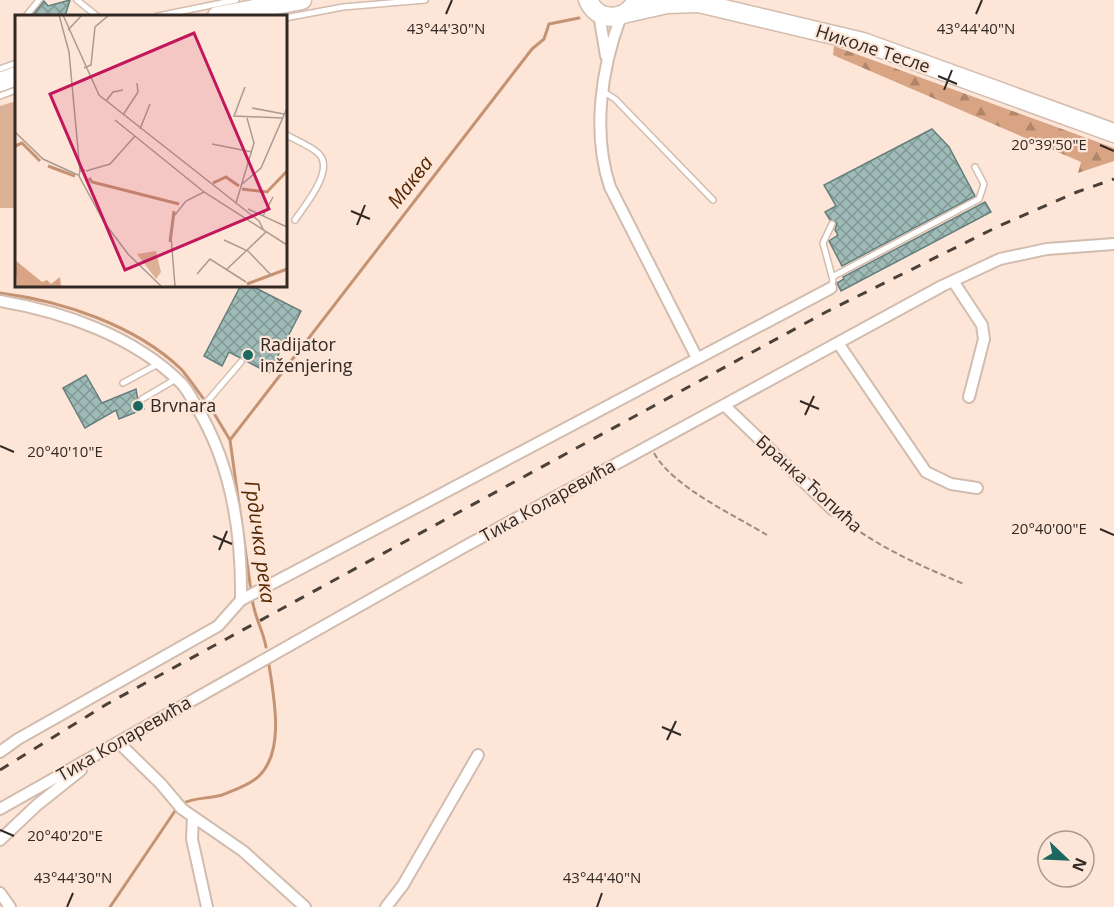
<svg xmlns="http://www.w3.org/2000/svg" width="1114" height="907" font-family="'Open Sans',sans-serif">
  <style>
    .grass { fill: #ddb195 }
    .forest { fill: url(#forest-firs) }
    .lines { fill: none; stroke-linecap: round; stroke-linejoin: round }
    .stream { stroke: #c59272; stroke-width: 3 }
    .building { fill: url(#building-cross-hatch); stroke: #637e7b; stroke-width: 1.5 }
    .lane-casing { stroke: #d2bcae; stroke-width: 8 }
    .street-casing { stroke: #d2bcae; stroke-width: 14 }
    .primary-casing { stroke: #d2bcae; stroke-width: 21 }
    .path { stroke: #9b8b82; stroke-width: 2; stroke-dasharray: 6 3; stroke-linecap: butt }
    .lane { stroke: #fff; stroke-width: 5 }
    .street { stroke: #fff; stroke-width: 10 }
    .primary { stroke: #fff; stroke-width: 18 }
    .rail { stroke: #4b413a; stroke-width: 3; stroke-dasharray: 10 10; stroke-linecap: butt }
    .ticks { fill: none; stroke: #322924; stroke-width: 2 }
    .poi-dot { fill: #1c6861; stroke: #fde6d8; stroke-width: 2 }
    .labels { text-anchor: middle; stroke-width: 4.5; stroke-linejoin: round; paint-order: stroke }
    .street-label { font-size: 18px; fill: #322924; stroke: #fde6d8 }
    .poi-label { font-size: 18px; fill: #322924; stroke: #fde6d8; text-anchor: start }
    .water-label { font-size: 20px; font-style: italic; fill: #562700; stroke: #fde6d8 }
    .inset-river { fill: none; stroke: #c59272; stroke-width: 3 }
    .inset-road { fill: none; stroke: #ac9a90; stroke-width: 1.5 }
    .view { fill: #c2185b; fill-opacity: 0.15; stroke: #c2185b; stroke-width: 3 }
    .inset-edge { fill: none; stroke: #322924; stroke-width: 3 }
    .ticks-label { font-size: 15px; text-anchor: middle; fill: #322924; stroke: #fde6d8; stroke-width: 4.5; stroke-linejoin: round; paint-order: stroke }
  </style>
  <defs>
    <pattern id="forest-firs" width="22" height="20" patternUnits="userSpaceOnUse" patternTransform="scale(1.5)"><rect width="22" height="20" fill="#d8a483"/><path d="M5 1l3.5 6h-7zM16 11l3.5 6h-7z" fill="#b0866b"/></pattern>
    <pattern id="building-cross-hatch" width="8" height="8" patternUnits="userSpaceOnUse" patternTransform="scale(1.5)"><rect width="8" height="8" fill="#9fbbb7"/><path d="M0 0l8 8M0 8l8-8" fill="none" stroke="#829895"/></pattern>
  </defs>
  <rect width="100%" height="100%" fill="#fde6d8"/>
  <!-- grass -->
  <path class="grass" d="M 16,101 L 16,208 L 0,208 L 0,106 Z"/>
  <!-- forest -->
  <path class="forest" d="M 834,46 L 1114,148 L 1114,161 L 1078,173 L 1081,162 L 833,55 Z"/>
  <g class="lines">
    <!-- stream -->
    <path class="stream" d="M 0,293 C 62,301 135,325 181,369 C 189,378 196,389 203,398
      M 212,410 L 230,440 L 251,591
      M 230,440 L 532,49 L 544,39 L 549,24 L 579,18
      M 252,598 C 254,616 263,630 266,647
      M 182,804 C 193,797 209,799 222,795 C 234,790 250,785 259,776 C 285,751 274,698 269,665
      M 110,907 L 177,808"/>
  </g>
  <!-- building -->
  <path class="building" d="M 70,0 L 65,16 L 32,16 L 44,1 L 48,6 Z
    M 932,129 L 949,147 L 975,196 L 842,266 L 829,241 L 838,235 L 835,230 L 837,223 L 830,220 L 825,212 L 836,206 L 824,185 Z
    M 985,202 L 991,212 L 841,291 L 837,283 L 844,279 L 843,277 Z
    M 241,285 L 250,285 L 301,311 L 269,373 L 229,352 L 222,366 L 204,356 Z
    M 86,375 L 102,403 L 136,389 L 138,401 L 144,409 L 119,419 L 116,410 L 85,428 L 63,388 Z"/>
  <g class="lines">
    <defs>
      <path id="lane" d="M 77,0 L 97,16
        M 26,16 L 39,0
        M 158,16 L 236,0
        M 285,18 L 343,7 L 425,0
        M 0,69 L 16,63
        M 604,92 L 615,99 L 713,200
        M 0,96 L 16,90
        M 285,134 C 295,140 309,145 318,153 C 336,169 305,205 295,220
        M 832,277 L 979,199 L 984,184 L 975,167
        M 831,288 L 833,280 L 823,243 L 832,224
        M 123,383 L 158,364
        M 142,399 L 176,379
        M 199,411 L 241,362"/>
      <path id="street" d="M 599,14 L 606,56
        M 621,16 C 601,69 592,133 610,187 L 697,358
        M 953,281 L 982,325 L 984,339 L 969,397
        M 0,301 C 64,312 134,336 181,383 C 187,389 192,399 196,406 C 231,463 242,534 241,600 L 218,626 L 18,739 L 0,752
        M 838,343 L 926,472 L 951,484 L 977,488
        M 724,405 L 833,510
        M 241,600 L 831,288
        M 113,746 L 118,742 L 161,784 L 182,809 L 243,851 L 305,907
        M 0,809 L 462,548 L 942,286 L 1000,259 L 1047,249 L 1114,244
        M 193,817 L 192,839 L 207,907
        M 0,840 L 37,805 L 81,770
        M 0,893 L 10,907
        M 386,907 L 403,885 L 478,755"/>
      <path id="primary" d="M 588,0 C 597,21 621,22 634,5
        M 686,0 L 863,42 L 1114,133
        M 627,13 L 667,4 L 696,3
        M 217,16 L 302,0
        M 0,82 L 16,76"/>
    </defs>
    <!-- lane casing -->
    <use href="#lane" class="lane-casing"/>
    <!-- street casing -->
    <use href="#street" class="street-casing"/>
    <!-- primary casing -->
    <use href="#primary" class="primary-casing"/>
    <!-- path -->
    <path class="path" d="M 654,453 C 673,487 734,515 767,535
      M 839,516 C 875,546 921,566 964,584"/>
    <!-- lane -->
    <use href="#lane" class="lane"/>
    <!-- street -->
    <use href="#street" class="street"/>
    <!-- primary -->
    <use href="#primary" class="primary"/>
    <!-- rail -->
    <path class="rail" d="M 0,770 L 107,704 L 826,312 L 999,226 L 1077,192 L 1114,179"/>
  </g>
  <!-- ticks -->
  <path class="ticks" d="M 446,14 L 452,0M 976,14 L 982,0M 938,76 L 957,84M 944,90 L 952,70M 1100,145 L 1114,151M 351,211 L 370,219M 357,225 L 365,205M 800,401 L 819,409M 805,415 L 814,396M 0,446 L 14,452M 1100,529 L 1114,535M 213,536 L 232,544M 219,550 L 227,531M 662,727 L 681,735M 667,740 L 676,721M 0,830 L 14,836M 67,907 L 73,893M 597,907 L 602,893"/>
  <!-- markers -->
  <g class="poi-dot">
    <circle cx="248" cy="355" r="6"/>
    <circle cx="138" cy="406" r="6"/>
  </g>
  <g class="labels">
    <!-- street labels -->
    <g class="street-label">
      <text transform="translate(873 49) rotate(18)" y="6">Николе Тесле</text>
      <text transform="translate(809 484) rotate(42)" y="6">Бранка Ћопића</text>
      <text transform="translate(548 501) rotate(-29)" y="6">Тика Коларевића</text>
      <text transform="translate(124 739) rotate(-30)" y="6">Тика Коларевића</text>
    </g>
    <!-- poi labels -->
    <g class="poi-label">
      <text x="260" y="351">Radijator<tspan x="260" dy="21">inženjering</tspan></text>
      <text x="150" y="412">Brvnara</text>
    </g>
    <!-- water labels -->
    <g class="water-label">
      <text transform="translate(410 182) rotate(-52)" y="7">Маква</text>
      <text transform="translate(260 542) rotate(82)" y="7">Грдичка река</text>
    </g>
  </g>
  <!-- overview -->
  <g transform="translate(15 15)">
    <rect width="272" height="272" fill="#fde6d8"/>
    <path d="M 141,236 L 146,257 L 141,264 L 122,239 Z" fill="#ddb195"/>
    <path d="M 0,245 L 27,267 L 32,265 L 36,269 L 45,262 L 46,271 L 2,271 Z" fill="#d8a483"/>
    <path class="inset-river" d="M 0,131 L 7,128 L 25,146M 33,151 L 60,161M 74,163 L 77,167 L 164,189M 198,168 L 211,162 L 224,171M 227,174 L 252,177 L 272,156M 155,227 L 159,196M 232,269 L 272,254"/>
    <path class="inset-road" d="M 44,0 L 54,37 L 65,156M 48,0 L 84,80 L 244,206 L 249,216M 53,15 L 67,0M 69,53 L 76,50 L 80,12 L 94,0M 230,72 L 219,101 L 267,103M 91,86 L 98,77 L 108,75M 237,93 L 269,99M 108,100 L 123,77 L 122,68M 100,105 L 189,177 L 272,230M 125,114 L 135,89M 0,117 L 28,144 L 63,160M 197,129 L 237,137M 70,155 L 65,156 L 64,161 L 89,207 L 113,239 L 146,271M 71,156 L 95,149 L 120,121M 226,170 L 246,153 L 272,93M 221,188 L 239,128 L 232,103M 233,194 L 272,212M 248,201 L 258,182M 209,225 L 233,236 L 256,260M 211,255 L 251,217M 182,259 L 195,244 L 231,267M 160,271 L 156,221 L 159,201 L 171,186 L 189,177"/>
    <path class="view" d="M 179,18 L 254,194 L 110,255 L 35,79 Z"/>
    <rect width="272" height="272" class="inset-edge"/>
  </g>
  <g class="ticks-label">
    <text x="446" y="34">43°44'30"N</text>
    <text x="976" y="34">43°44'40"N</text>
    <text x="1049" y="150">20°39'50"E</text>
    <text x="65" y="457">20°40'10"E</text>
    <text x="1049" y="534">20°40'00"E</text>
    <text x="65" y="841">20°40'20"E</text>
    <text x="73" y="883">43°44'30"N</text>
    <text x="602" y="883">43°44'40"N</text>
  </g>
  <!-- north arrow -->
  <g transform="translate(1066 859) rotate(113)"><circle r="28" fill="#fde6d8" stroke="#ac9a90" stroke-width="1.5"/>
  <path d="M0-4.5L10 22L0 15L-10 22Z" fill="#1c6861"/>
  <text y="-9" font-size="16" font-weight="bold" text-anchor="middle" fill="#322924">N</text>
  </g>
</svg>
